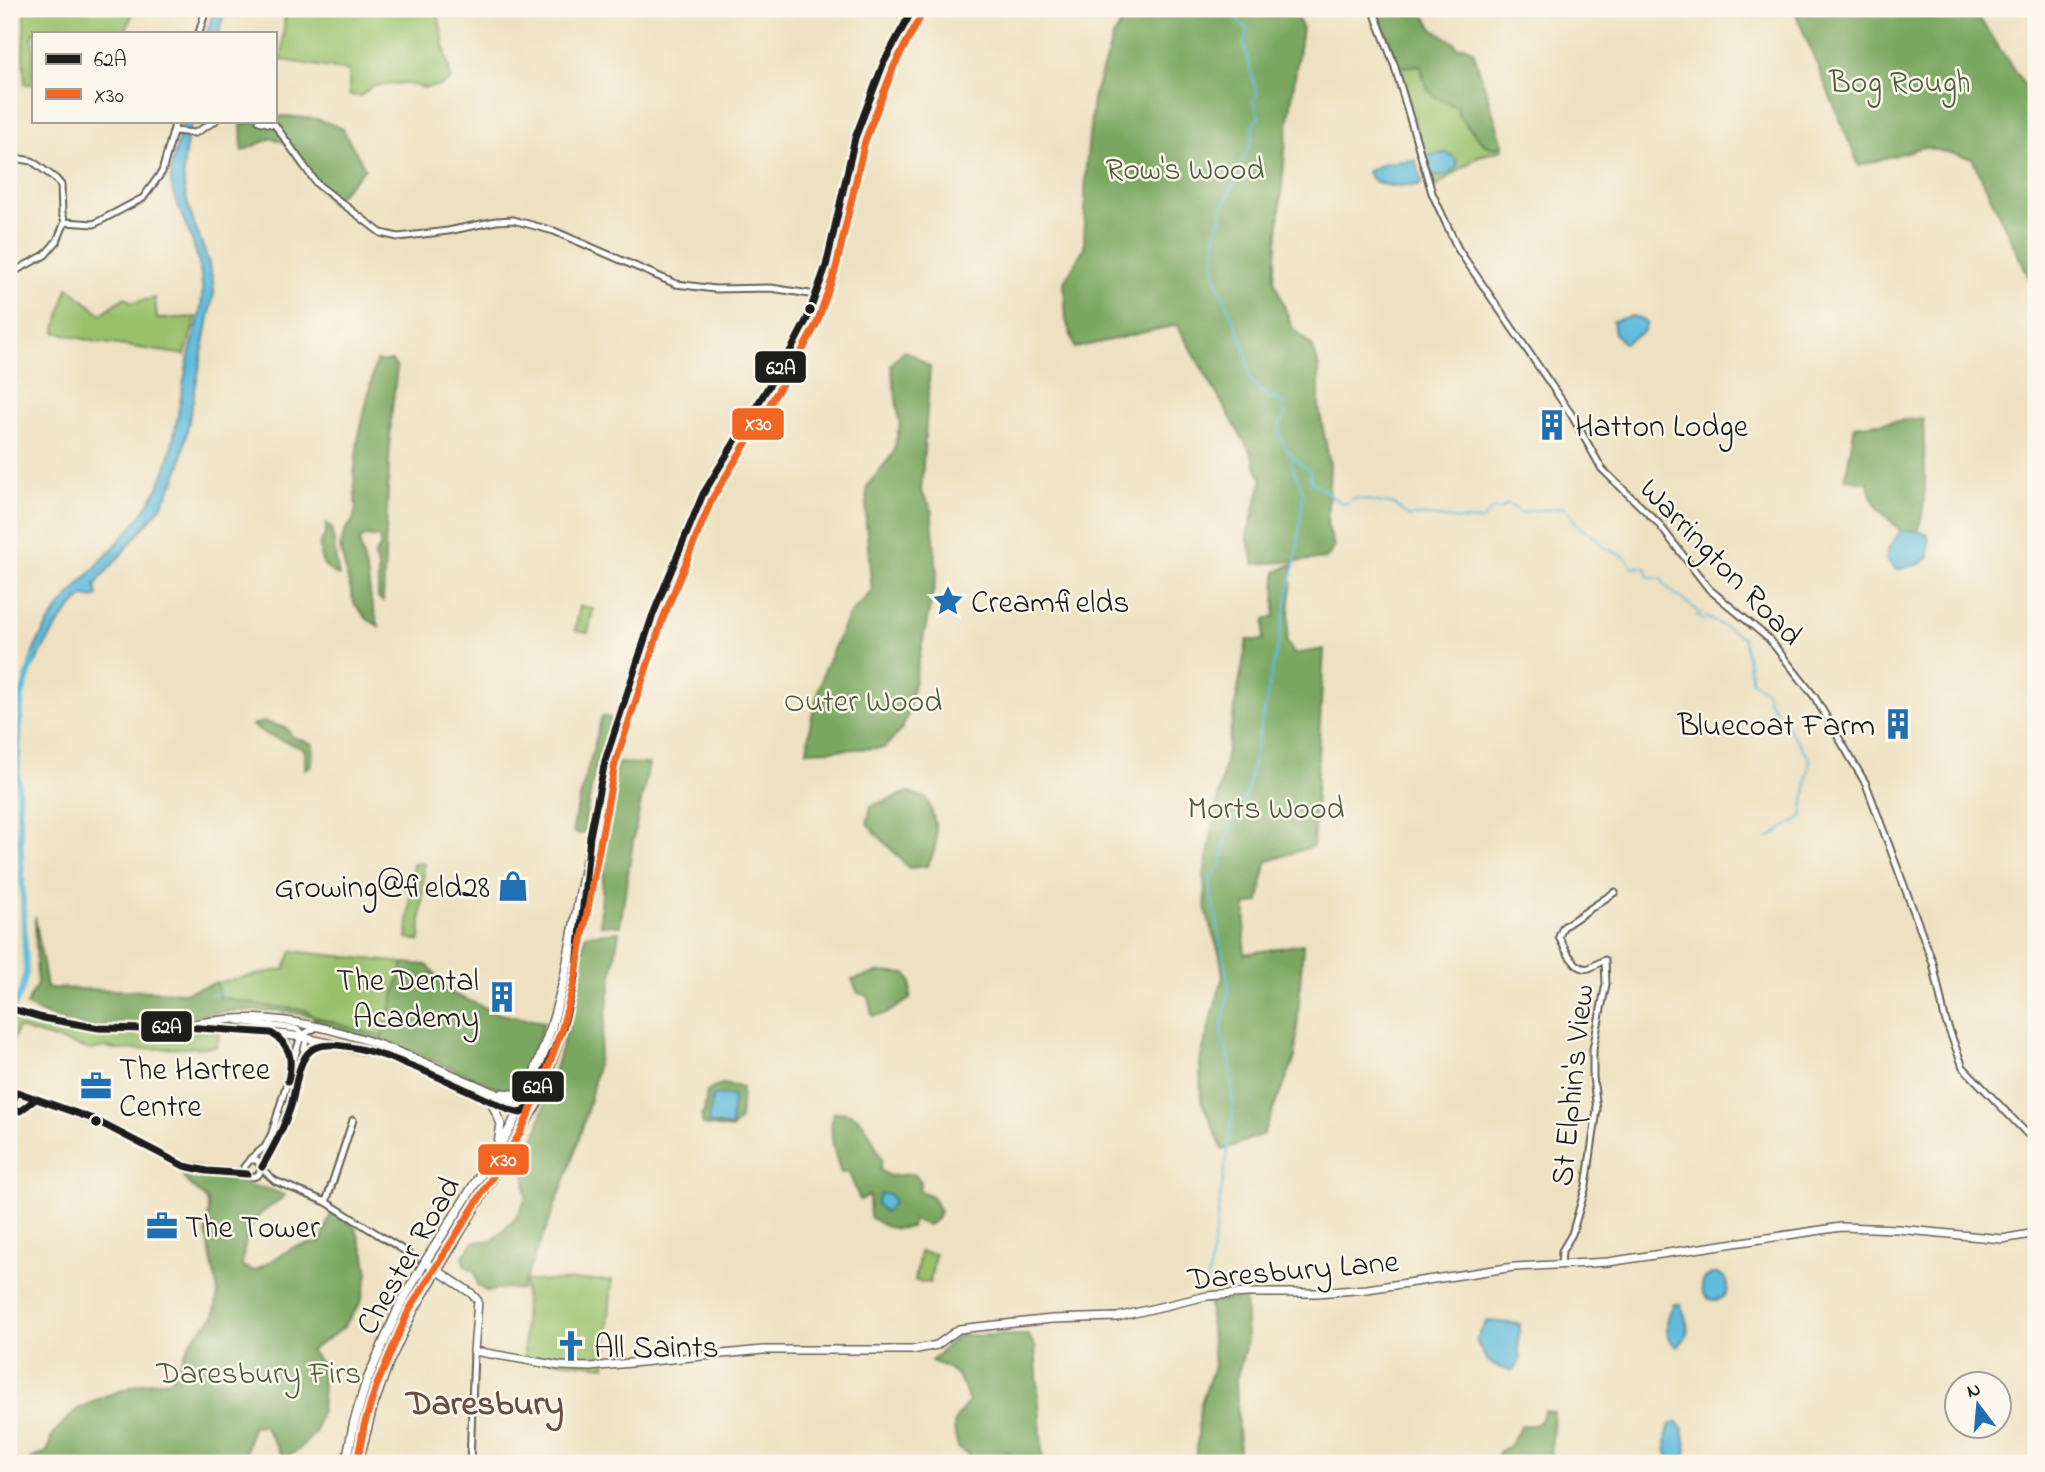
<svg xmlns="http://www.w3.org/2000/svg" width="2045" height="1472" font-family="'Indie Flower',sans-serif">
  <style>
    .green { fill: #99c16c; stroke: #5a6e44; stroke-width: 2 }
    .forest { fill: #7aa760; stroke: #4b623e; stroke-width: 2 }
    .water { fill: #5ebcdc; stroke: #3d6c7c; stroke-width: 2 }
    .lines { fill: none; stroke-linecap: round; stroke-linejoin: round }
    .stream { stroke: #5ebcdc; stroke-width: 2 }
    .canal { stroke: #5ebcdc; stroke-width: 6 }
    .minor-casing { stroke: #666156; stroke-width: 9 }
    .major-casing { stroke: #666156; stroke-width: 10 }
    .highway-casing { stroke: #666156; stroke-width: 11 }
    .minor { stroke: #fff; stroke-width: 5 }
    .major { stroke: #fff; stroke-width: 7 }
    .highway { stroke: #fff; stroke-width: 8 }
    .bus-1-casing { stroke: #fbf7ec; stroke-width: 12 }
    .bus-2-casing { stroke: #fbf7ec; stroke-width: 12 }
    .bus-1 { stroke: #1d1d1b; stroke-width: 7 }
    .bus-2 { stroke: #f26522; stroke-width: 7 }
    .bus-dot { fill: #1c1c1c; stroke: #fbf7ec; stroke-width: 2.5 }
    .labels { text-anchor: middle; stroke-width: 5; stroke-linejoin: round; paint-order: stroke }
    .park-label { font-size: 32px; fill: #4e5e3c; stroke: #fbf7ec }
    .poi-label { font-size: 32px; fill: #1c1c1c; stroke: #fbf7ec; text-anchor: start }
    .street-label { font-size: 32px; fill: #1c1c1c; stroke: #fbf7ec }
    .quarter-label { font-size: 35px; font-weight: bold; fill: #684d45; stroke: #fbf7ec }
    .line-badge { stroke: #fbf7ec; stroke-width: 2.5 }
    .badge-label { font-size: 19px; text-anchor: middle; font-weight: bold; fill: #fff }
  </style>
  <rect width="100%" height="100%" fill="#fbf7ec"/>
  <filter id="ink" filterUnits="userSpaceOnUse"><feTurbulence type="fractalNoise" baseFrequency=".0143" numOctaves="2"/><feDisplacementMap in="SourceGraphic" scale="14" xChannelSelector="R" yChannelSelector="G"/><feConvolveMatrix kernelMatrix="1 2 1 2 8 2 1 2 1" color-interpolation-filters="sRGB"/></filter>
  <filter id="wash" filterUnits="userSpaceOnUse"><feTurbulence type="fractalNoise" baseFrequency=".00686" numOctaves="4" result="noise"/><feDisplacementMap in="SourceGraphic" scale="28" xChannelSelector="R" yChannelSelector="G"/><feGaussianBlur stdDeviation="1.57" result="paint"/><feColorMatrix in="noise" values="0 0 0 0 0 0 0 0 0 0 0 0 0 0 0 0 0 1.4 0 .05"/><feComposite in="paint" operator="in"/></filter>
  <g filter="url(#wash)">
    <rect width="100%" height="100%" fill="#eee1c1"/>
    <!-- green -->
    <path class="green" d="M 25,9 L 134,9 L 125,33 L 33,33 L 33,84 L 25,84 L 23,56 Z
      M 285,9 L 437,10 L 451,79 L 442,85 L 425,88 L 403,83 L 372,86 L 361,96 L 349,95 L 349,71 L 282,60 Z
      M 1422,65 L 1422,78 L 1458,107 L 1467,126 L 1485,145 L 1496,148 L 1503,144 L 1503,150 L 1479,156 L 1434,188 L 1399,67 Z
      M 68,287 L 101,314 L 125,297 L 132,303 L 155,298 L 157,319 L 196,317 L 185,355 L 91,341 L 55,332 Z
      M 580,606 L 593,609 L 588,633 L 575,631 Z
      M 424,863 L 420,941 L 407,938 L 413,864 Z
      M 292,951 L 404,963 L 383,1038 L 312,1016 L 306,1010 L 264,1006 L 220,997 L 216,983 L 285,969 Z
      M 15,1016 L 81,1031 L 118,1034 L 220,1032 L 216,1047 L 118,1050 L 106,1047 L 91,1050 L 18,1028 L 9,1047 L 9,1027 Z
      M 920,1252 L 935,1254 L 930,1283 L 915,1281 Z
      M 612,1280 L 605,1366 L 524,1358 L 525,1281 Z"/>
    <!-- forest -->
    <path class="forest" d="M 1130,9 L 1293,9 L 1302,27 L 1286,140 L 1274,280 L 1293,329 L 1313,347 L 1319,368 L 1319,408 L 1330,465 L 1327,523 L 1334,547 L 1326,559 L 1254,564 L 1247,536 L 1262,481 L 1252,455 L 1177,325 L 1075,348 L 1066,320 L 1064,282 L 1084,248 L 1086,166 L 1093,99 L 1113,37 Z
      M 1377,9 L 1421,9 L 1433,29 L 1455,43 L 1456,47 L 1466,46 L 1473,51 L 1503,144 L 1496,148 L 1486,145 L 1458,115 L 1458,107 C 1433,98 1424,93 1422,65 L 1399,67 Z
      M 1818,9 L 1973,9 L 2026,88 L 2036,113 L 2036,292 L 1972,158 L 1923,147 L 1859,166 L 1796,14 Z
      M 284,116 L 317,119 L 342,128 L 365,168 L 331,204 L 284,142 L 272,138 L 242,151 L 241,123 L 275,121 L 275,117 Z
      M 903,351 L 912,354 L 930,367 L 921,492 L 931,507 L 937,573 L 907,717 L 902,729 L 884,748 L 807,751 L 811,720 L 824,670 L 848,616 L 872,591 L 866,523 L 867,486 L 893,454 L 900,424 L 891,365 Z
      M 376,361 L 392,361 L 397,368 L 391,418 L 383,601 L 378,598 L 378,566 L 374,558 L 376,552 L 380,548 L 380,538 L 366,536 L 359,541 L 368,578 L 371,601 L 379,626 L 367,619 L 354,603 L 340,548 L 345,530 L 353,521 L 356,508 L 354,476 L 358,440 Z
      M 1923,418 C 1924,454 1929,497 1918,531 L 1901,531 C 1885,515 1870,505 1868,482 L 1845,479 L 1855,426 Z
      M 326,524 L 331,527 C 335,544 335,560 339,576 C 322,568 319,561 320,542 L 326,534 Z
      M 1293,564 L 1287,642 L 1294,654 L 1324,649 L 1313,846 L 1266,862 L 1259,902 L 1246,905 L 1244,954 L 1303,944 L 1295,1058 L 1263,1134 L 1223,1150 L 1201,1100 L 1200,1060 L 1223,977 L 1220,956 L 1206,911 L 1204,876 L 1247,640 L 1263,640 L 1265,619 L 1275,616 L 1276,572 Z
      M 602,716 L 613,719 L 595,769 L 585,820 L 586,831 L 581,834 L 573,832 L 575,817 Z
      M 264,722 L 286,728 L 293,737 L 313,744 L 312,765 L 305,769 L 305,752 L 302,748 L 268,735 L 252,725 Z
      M 618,763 L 649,764 L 634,835 L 620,926 L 600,925 L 607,811 Z
      M 909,792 L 926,798 C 937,819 941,846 927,866 L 909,868 L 867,824 L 871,806 Z
      M 9,875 L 13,972 L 9,991 Z
      M 35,916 L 47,988 L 186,992 L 216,983 L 220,997 L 264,1006 L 306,1010 L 312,1016 L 382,1037 L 404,963 L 427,965 L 453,994 L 500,1014 L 544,1022 L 522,1083 L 519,1088 L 504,1091 L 408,1050 L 315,1022 L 312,1016 L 279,1011 L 231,1011 L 99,1028 L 62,1022 L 26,1006 L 37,984 Z
      M 619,932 C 610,983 604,1035 593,1086 C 578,1156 548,1223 521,1290 L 505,1288 L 487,1292 L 477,1285 L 475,1273 L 464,1265 L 463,1256 L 474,1242 L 493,1240 L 515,1219 L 526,1199 L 524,1157 L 536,1134 L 573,1007 L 585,935 Z
      M 880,972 L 907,974 L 911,982 L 910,999 L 886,1014 L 872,1016 L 868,996 L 858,993 L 852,980 Z
      M 722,1084 L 742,1087 L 740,1119 L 732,1129 L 703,1125 L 701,1114 L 704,1113 L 707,1091 Z
      M 838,1112 C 866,1112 870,1137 882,1159 L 880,1170 L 890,1176 L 914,1174 L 921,1181 L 919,1191 L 931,1195 L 940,1211 L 937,1219 L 928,1225 L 913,1220 L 911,1227 C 893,1231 884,1227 870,1217 L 869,1196 L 860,1200 L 849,1173 L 841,1173 C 834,1153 829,1135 833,1113 Z
      M 177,1163 L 222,1173 L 252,1187 L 265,1188 L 285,1195 C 278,1203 270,1206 262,1213 C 246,1226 244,1246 242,1266 L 254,1271 L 294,1247 L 321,1242 L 331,1214 L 350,1223 L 356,1229 L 365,1255 L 368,1274 L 361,1302 L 343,1328 L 310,1351 L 320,1362 L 323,1384 L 321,1410 L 315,1433 L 297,1451 L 284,1458 L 263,1425 L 252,1426 L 244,1463 L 29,1463 L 30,1459 L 47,1452 L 52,1435 L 76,1410 L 103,1397 L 142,1383 L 171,1380 L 192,1339 L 214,1316 L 218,1293 L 206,1232 L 209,1211 L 207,1200 L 185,1180 Z
      M 1245,1298 L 1247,1341 L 1236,1380 L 1239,1448 L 1236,1463 L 1196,1463 L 1200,1406 L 1214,1366 L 1209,1303 Z
      M 959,1335 L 1028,1335 L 1035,1346 L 1043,1463 L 1013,1463 L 1008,1452 L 1002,1455 L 1000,1463 L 965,1463 L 968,1454 L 959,1449 C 951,1427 952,1419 969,1402 C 960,1376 958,1370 931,1361 Z
      M 1544,1411 L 1554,1412 L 1551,1455 L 1559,1463 L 1496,1463 L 1499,1452 L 1509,1446 L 1522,1425 L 1534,1425 L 1542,1419 Z"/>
    <!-- water -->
    <path class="water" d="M 214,9 L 225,9 L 219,33 L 207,33 Z
      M 184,121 L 192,121 C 185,146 180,171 186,197 C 193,230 212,258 214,292 L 180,467 L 174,482 L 160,508 L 95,585 L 98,596 L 93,598 L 84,596 C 63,613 46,642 34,666 L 29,664 C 53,585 144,542 167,465 C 177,432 180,396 188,361 C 193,335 204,312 202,284 C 200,259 191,236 181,213 C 178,205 173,196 172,188 C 167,168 179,141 184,121 Z
      M 1445,153 C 1454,155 1457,158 1457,167 L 1445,176 L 1432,176 L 1426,156 Z
      M 1415,160 L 1422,182 L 1418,186 C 1398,184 1377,191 1367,172 L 1384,163 Z
      M 1632,316 L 1647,322 L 1643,332 L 1624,343 L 1615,334 L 1613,321 Z
      M 1901,531 L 1918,531 L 1928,534 L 1929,558 L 1919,564 L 1896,570 L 1886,559 L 1888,549 Z
      M 713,1095 L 733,1096 L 731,1127 L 708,1123 Z
      M 880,1194 L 889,1194 L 894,1202 L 885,1213 L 876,1203 Z
      M1702 1287a13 13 0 1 1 26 0a13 13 0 1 1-26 0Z
      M 1674,1304 L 1680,1304 C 1687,1320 1694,1334 1677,1347 C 1662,1337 1666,1318 1674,1304 Z
      M 1487,1321 L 1520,1324 L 1518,1343 L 1520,1361 L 1513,1371 C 1490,1367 1486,1362 1476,1340 Z
      M 1678,1422 L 1683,1429 L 1687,1452 C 1681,1459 1678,1462 1669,1458 C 1664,1446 1666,1436 1670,1424 Z"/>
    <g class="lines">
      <!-- stream -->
      <path class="stream" d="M 1235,9 L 1235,17 L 1248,30 L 1244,43 L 1257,95 L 1253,100 L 1259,118 L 1253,123 L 1252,141 L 1241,163 L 1238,176 L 1225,202 L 1215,237 L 1214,273 L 1245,347 L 1250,380 L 1267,398 L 1273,398 L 1284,403 L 1282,408 L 1285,415 C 1283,419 1278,425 1279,430 C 1281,447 1297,462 1309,470 L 1311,482 C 1325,488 1331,499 1345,504 L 1353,498 L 1395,505 L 1409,517 C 1433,512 1458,524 1483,520 L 1491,510 L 1502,509 L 1507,504 L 1514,507 L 1519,513 C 1526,513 1531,510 1537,510 C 1547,509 1553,510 1562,507 C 1571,511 1571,517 1577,524 C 1585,533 1598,535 1603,547 L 1625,557 L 1633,567 L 1646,568 L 1649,577 L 1662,579 L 1665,586 L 1701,614
        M 1696,615 L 1704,620
        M 1706,617 L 1743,637 L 1752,681 L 1766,691 L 1768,700 L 1810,759 L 1802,817 L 1768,838
        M 210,995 L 223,991
        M 1207,1286 L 1233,1115 L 1230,1062 L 1221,1033 L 1229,989 L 1209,880 C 1229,861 1219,860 1226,839 C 1232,823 1242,808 1247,792 L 1297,553 L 1303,492 L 1291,462 L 1292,458"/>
      <!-- canal -->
      <path class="canal" d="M 9,1016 L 21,992 L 26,972 L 17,760 L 22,695 L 34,657"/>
    </g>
  </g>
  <g filter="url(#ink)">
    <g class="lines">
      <defs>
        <path id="minor" d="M 1373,9 L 1394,64 L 1432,193 L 1458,249 L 1571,414 L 1602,469 L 1658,523 L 1709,589 L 1769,639 L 1814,696 L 1866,784 L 1933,963 L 1945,1019 L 1963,1067 L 2036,1143
          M 199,33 L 206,9
          M 259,121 L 275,125 L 317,184 L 381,233 L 398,237 L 407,236 L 448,231 L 496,221 L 513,220 L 554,231 L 676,284 L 715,289 L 771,288 L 816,295
          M 174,131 L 195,133 L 215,121
          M 9,157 L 32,161 L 56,179 L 61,185 L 62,213 L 65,222
          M 65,222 L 94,224 L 143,198 L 162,172 L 176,121
          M 9,274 L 45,255 L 57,241 L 65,222
          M 238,1021 L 296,1029 L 304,1034 L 306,1041 L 290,1109 L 277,1142 L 262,1167
          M 275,1035 L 287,1045 L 293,1060
          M 306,1054 L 314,1047 L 328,1045
          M 9,1090 L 102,1124 L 184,1166 L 210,1172 L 247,1174
          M 250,1159 L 265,1147 L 272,1133 L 300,1039 L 304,1034 L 317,1027
          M 262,1169 L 258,1175 L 253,1177 L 247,1174 L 244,1167 L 250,1160 L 257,1160 L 262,1169 L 275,1181 L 326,1202 L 408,1253 L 415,1264
          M 326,1202 L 353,1120
          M 1561,1265 L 1562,1251 L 1572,1234 L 1586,1186 L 1597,1110 L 1593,1077 L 1593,1049 L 1606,984 L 1605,960 C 1599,962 1595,966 1589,968 C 1575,972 1564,947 1559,937 L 1563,927 L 1615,892
          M 470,1463 L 474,1351"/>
        <path id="major" d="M 9,1008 C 54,1022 102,1032 150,1029 C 189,1026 226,1016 266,1019 C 355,1025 440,1070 521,1105 L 525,1115 L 524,1125
          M 179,1027 L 257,1031 L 301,1037 L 378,1054 L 435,1075 L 518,1113 L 529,1107 L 548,1066
          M 503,1093 L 517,1095 L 528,1089
          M 491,1102 L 501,1124 L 498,1143
          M 425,1262 L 471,1293 L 478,1301 L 474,1351 L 560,1366 L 590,1367 L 763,1350 L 912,1350 L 937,1345 L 959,1329 L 1052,1319 L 1117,1317 L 1207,1296 L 1247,1293 L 1317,1293 L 1367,1289 L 1514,1267 L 1608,1262 L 1841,1227 L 1898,1229 L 2002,1239 L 2036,1233"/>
        <path id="highway" d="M 346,1463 L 354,1423 L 366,1383 L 400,1305 L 425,1262 L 511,1127 L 529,1088 L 551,1028 L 564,980 L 605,761 L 652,617 L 703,494 L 792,348 L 807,319 L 826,266 L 855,138 L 884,62 L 913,9
          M 358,1463 L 372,1409 L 388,1364 L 413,1311 L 538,1102 L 563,1028 L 576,977 L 588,870"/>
      </defs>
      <!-- minor casing -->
      <use href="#minor" class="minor-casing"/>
      <!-- major casing -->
      <use href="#major" class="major-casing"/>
      <!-- highway casing -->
      <use href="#highway" class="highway-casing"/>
      <!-- minor -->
      <use href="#minor" class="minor"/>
      <!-- major -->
      <use href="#major" class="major"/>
      <!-- highway -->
      <use href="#highway" class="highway"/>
      <defs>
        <path id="bus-1" d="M 9,1008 L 43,1018 L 99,1028 L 147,1029 L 171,1026 L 271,1033 C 291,1045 293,1059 288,1081
          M 36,1099 L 20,1111 L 14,1109 L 13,1101 L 17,1092 L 93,1119 L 184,1166 L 207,1171 L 247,1174
          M 262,1167 C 273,1148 283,1130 290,1109 C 296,1092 296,1067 308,1053 C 335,1021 477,1095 509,1110 L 521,1113 L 529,1107 L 563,1028 L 576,977 L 590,836 L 605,761 L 652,617 L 703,494 L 792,348 L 807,319 L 826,266 L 855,138 L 884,62 L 913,9"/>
        <path id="bus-2" d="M 357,1463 L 364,1426 L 376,1387 L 409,1310 L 520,1133 L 539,1092 L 561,1032 L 574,983 L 615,764 L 662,621 L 712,499 L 801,353 L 817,323 L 836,268 L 865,141 L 894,66 L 922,14"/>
      </defs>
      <!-- bus-1 casing -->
      <use href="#bus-1" class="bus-1-casing"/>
      <!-- bus-2 casing -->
      <use href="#bus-2" class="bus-2-casing"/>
      <!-- bus-1 -->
      <use href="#bus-1" class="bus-1"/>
      <!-- bus-2 -->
      <use href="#bus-2" class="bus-2"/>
    </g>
  </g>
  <!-- icons -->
  <defs>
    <symbol id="building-bare" viewBox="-9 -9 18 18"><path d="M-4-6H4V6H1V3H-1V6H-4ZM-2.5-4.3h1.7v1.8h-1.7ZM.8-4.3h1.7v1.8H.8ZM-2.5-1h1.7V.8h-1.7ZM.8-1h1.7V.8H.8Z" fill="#1f6fb2" stroke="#fbf7ec" stroke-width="2.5" paint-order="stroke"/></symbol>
    <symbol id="sight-bare" viewBox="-9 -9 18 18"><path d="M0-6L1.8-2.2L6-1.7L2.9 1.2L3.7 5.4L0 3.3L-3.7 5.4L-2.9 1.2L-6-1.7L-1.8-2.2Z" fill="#1f6fb2" stroke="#fbf7ec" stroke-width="2.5" paint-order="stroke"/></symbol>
    <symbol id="shop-bare" viewBox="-9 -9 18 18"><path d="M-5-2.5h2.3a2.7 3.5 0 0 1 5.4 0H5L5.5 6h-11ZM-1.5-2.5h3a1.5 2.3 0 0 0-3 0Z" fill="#1f6fb2" stroke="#fbf7ec" stroke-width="2.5" paint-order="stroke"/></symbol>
    <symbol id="office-bare" viewBox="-9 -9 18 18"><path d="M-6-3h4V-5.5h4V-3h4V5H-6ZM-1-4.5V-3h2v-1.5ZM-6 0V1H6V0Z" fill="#1f6fb2" stroke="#fbf7ec" stroke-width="2.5" paint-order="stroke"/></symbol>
    <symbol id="church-bare" viewBox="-9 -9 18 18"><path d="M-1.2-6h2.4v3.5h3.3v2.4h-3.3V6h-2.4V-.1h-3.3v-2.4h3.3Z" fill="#1f6fb2" stroke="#fbf7ec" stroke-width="2.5" paint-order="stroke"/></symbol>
  </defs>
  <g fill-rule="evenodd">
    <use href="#building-bare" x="1530" y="403" width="44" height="44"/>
    <use href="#sight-bare" x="926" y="579" width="44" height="44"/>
    <use href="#building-bare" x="1876" y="702" width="44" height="44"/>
    <use href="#shop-bare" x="491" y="864" width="44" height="44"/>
    <use href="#building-bare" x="480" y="975" width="44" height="44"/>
    <use href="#office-bare" x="74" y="1064" width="44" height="44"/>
    <use href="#office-bare" x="140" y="1204" width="44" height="44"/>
    <use href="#church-bare" x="549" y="1324" width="44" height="44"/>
  </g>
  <!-- markers -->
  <g class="bus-dot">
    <circle cx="810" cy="309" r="6"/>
    <circle cx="96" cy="1121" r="6"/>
  </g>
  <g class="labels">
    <!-- park labels -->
    <g class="park-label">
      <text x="1900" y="92">Bog Rough</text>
      <text x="1185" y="179">Row's Wood</text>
      <text x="863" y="711">Outer Wood</text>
      <text x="1266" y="818">Morts Wood</text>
      <text x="259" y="1383">Daresbury Firs</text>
    </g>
    <!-- poi labels -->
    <g class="poi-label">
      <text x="1575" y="436">Hatton Lodge</text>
      <text x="971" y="612">Creamfields</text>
      <text x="1875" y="735" text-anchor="end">Bluecoat Farm</text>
      <text x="490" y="897" text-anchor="end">Growing@field28</text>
      <text x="479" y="990" text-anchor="end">The Dental<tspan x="479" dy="37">Academy</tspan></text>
      <text x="119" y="1079">The Hartree<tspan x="119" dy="37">Centre</tspan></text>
      <text x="185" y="1237">The Tower</text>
      <text x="594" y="1357">All Saints</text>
    </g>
    <!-- street labels -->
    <g class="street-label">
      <text transform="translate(1722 561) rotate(46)" y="11">Warrington Road</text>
      <text transform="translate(1571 1085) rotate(-84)" y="11">St Elphin's View</text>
      <text transform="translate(407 1255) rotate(-60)" y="11">Chester Road</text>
      <text transform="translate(1293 1269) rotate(-5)" y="11">Daresbury Lane</text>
    </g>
    <!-- quarter labels -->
    <g class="quarter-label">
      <text x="485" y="1414">Daresbury</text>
    </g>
  </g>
  <g class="line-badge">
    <rect x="754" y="350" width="53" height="34" rx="7" fill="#1d1d1b"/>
    <rect x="731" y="407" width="54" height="34" rx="7" fill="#f26522"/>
    <rect x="140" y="1010" width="53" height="33" rx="7" fill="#1d1d1b"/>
    <rect x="511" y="1070" width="54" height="33" rx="7" fill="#1d1d1b"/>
    <rect x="477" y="1143" width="53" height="33" rx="7" fill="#f26522"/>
  </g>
  <g class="badge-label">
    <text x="781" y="374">62A</text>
    <text x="758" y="430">X30</text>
    <text x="167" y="1033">62A</text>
    <text x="538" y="1093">62A</text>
    <text x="503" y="1166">X30</text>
  </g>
  <!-- margin -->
  <rect width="2045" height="1472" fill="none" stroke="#fbf7ec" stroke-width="35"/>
  <!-- legend -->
  <rect x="32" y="32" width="245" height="91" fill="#fbf7ec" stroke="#a29f99" stroke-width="2"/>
  <rect x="46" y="54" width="35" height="10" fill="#1d1d1b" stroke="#a29f99" stroke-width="2"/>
  <text x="94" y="66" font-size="21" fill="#1c1c1c">62A</text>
  <rect x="46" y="89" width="35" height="10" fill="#f26522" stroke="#a29f99" stroke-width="2"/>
  <text x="94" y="102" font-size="21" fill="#1c1c1c">X30</text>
  <!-- north arrow -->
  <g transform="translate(1978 1405) rotate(344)"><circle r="33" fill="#fbf7ec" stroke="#a29f99" stroke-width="2"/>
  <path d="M0-5L12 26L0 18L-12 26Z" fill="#1f6fb2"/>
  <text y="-10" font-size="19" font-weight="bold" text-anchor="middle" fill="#1c1c1c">N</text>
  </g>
</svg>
